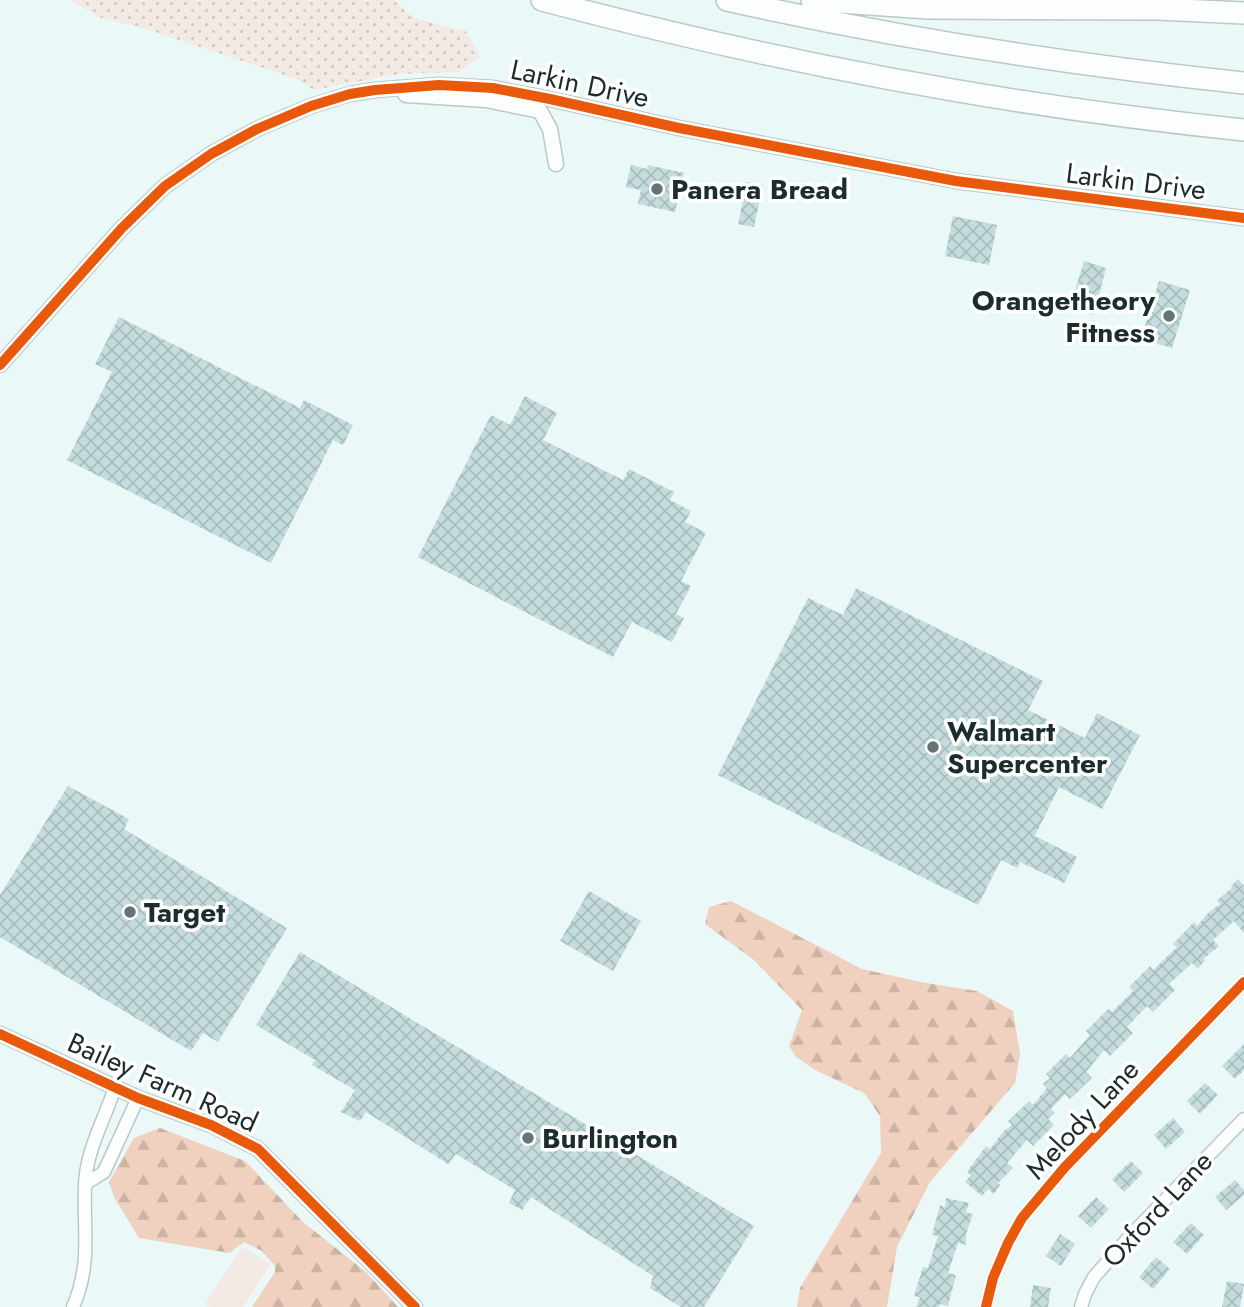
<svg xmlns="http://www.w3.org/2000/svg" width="1244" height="1307" font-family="Jost,sans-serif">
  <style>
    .grass { fill: url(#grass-dots) }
    .forest { fill: url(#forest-firs) }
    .garden { fill: #f3eae4 }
    .building { fill: url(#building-cross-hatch) }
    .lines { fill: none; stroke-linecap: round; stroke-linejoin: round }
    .minor-casing { stroke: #bbc8c8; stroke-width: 15 }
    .tertiary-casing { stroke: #bbc8c8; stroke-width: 17 }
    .motorway-casing { stroke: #bbc8c8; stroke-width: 24 }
    .minor { stroke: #fcfefe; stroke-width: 12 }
    .tertiary { stroke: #fcfefe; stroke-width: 14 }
    .motorway { stroke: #fcfefe; stroke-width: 21 }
    .cycleway-casing { stroke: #fff; stroke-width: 15 }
    .cycleway { stroke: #e8590c; stroke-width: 10 }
    .poi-dot { fill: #657474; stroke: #fff; stroke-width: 2.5 }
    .labels { text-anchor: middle; stroke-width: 7; stroke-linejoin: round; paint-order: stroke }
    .street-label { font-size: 28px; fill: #1d2d2d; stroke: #fff }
    .poi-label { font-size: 28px; font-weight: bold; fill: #1d2d2d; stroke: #fff; text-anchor: start }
  </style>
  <defs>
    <pattern id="grass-dots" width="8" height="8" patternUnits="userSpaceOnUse" patternTransform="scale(1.75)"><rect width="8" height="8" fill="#f3eae4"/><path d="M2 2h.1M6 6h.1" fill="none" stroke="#d0c9c4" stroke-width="1.8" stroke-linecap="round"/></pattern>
    <pattern id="forest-firs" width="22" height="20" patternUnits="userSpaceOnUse" patternTransform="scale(1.75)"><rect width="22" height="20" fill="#f0d0bf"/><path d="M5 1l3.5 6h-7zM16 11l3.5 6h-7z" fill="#cdb3a4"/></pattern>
    <pattern id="building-cross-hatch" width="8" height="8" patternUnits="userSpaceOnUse" patternTransform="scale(1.75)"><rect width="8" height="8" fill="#c4dcdd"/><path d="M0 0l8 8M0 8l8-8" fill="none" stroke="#a8bdbe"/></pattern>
  </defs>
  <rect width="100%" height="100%" fill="#ebf8f8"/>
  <!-- grass -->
  <path class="grass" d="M 71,0 L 394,0 L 414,18 L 467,32 L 480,57 L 459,72 L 399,74 L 314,90 L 296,79 L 146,29 L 98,17 Z"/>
  <!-- forest -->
  <path class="forest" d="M 731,901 L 862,969 L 926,983 L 977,991 L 1013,1011 L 1020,1054 L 1015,1083 L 930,1182 L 897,1247 L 887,1307 L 797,1307 L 800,1288 L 881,1153 L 880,1116 L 864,1093 L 817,1071 L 796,1057 L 789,1046 L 802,1010 L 754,960 L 705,924 L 709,907 Z
    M 160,1128 L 245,1161 L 303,1222 L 366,1272 L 398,1307 L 252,1307 L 275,1272 L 275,1266 L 262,1251 L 244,1242 L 229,1253 L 139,1238 L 114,1197 L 109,1182 L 134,1138 Z"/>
  <!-- garden -->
  <path class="garden" d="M 242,1247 L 271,1264 L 243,1307 L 209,1307 L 205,1304 Z"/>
  <!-- building -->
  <path class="building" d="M 631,165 L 647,169 L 648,165 L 684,173 L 675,212 L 638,204 L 641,190 L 626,187 Z
    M 747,182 L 763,185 L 754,227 L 738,224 Z
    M 953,216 L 997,225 L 989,265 L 945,256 Z
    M 1084,261 L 1106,268 L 1094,315 L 1076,310 L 1079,299 L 1073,297 Z
    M 1159,281 L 1190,290 L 1172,348 L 1141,339 Z
    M 119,317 L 300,408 L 304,400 L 353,425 L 343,445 L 333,440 L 271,563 L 67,460 L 112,372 L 95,364 Z
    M 525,396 L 557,413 L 543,440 L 623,480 L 629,469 L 674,492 L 670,500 L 691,511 L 685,522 L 706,533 L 681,581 L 691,586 L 676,614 L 684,618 L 672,642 L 632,622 L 613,657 L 418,557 L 491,415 L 510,425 Z
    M 856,588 L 1043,681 L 1028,710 L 1085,738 L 1097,713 L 1140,735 L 1102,809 L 1059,787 L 1035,836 L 1077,857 L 1064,883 L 1020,862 L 1017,868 L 1001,860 L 978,905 L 718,775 L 808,598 L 843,615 Z
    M 68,786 L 129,819 L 124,829 L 287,928 L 218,1042 L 203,1033 L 191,1051 L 0,937 L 0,895 Z
    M 1238,879 L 1244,886 L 1244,933 L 1234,921 L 1213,940 L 1219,946 L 1203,959 L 1205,960 L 1198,969 L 1192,963 L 1169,984 L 1175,990 L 1153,1012 L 1147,1006 L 1127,1027 L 1133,1033 L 1110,1056 L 1104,1050 L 1086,1072 L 1092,1078 L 1070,1099 L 1065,1094 L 1051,1109 L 1055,1113 L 1048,1119 L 1054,1125 L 1033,1146 L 1027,1140 L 1007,1163 L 1013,1168 L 998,1183 L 1000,1185 L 994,1194 L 988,1189 L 982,1196 L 965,1182 L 971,1175 L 967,1172 L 986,1146 L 990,1149 L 1003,1132 L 1012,1125 L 1008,1121 L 1029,1101 L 1033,1105 L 1047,1088 L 1043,1084 L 1050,1078 L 1046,1074 L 1066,1054 L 1070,1058 L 1090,1035 L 1086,1031 L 1108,1009 L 1112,1012 L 1133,991 L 1129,987 L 1150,966 L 1153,970 L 1177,947 L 1173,944 L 1194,922 L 1197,926 L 1208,913 L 1220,904 L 1217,900 L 1232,888 L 1231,886 Z
    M 589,891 L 641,921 L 613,971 L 560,941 Z
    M 300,952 L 754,1226 L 704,1307 L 681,1307 L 650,1288 L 653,1276 L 531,1197 L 522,1210 L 509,1203 L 515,1190 L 456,1154 L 448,1164 L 366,1112 L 360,1121 L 341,1112 L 355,1090 L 312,1065 L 315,1060 L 256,1025 Z
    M 1244,1044 L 1244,1070 L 1235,1079 L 1222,1066 Z
    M 1205,1083 L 1218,1095 L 1200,1114 L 1187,1101 Z
    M 1173,1118 L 1185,1132 L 1166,1149 L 1154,1135 Z
    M 1131,1161 L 1143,1173 L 1124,1192 L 1112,1179 Z
    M 1235,1180 L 1244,1190 L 1244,1195 L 1226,1210 L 1215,1197 Z
    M 1096,1197 L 1109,1209 L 1091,1228 L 1078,1216 Z
    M 946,1198 L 969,1203 L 966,1212 L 973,1214 L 966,1234 L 966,1245 L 958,1243 L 948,1273 L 956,1275 L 948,1306 L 940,1304 L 939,1307 L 916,1307 L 920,1297 L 914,1296 L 923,1267 L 928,1268 L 938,1236 L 932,1235 L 940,1205 L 945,1207 Z
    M 1191,1223 L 1204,1235 L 1187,1254 L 1173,1242 Z
    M 1060,1234 L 1075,1244 L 1061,1266 L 1046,1256 Z
    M 1156,1257 L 1170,1269 L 1153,1289 L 1139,1277 Z
    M 1227,1281 L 1244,1284 L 1240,1307 L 1222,1307 Z
    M 1033,1285 L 1051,1288 L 1048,1307 L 1030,1307 Z"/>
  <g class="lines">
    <defs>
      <path id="minor" d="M 85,1184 L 104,1172 L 138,1098
        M 73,1307 C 92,1263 83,1229 85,1185 C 86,1150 105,1119 115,1087
        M 986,1307 L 993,1278 L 1008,1243 L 1022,1218 L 1065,1167 L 1244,982
        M 1081,1307 L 1085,1294 L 1094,1277 L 1132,1234 L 1244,1119"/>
      <path id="tertiary" d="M 404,92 L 406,95 L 486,100 L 540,111 L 550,129 L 556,164
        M 0,365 L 122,228 L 165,186 L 211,154 L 257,129 L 311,106 L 350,94 L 375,90 L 439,85 L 493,88 L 550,99 L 679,128 L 956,181 L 1244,218
        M 0,1034 L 138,1098 L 211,1125 L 258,1149 L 415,1307"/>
      <path id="motorway" d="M 542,0 C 772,61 1007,106 1244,130
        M 727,0 C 897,38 1071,65 1244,83
        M 812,0 L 928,8 L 1158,9 L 1244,13"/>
    </defs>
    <!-- minor casing -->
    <use href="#minor" class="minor-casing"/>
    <!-- tertiary casing -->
    <use href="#tertiary" class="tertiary-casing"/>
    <!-- motorway casing -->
    <use href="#motorway" class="motorway-casing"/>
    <!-- minor -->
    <use href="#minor" class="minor"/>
    <!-- tertiary -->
    <use href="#tertiary" class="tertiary"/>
    <!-- motorway -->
    <use href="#motorway" class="motorway"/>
    <defs>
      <path id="cycleway" d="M 0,365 L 122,228 L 165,186 L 211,154 L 257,129 L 311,106 L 350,94 L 375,90 L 439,85 L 493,88 L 550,99 L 679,128 L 956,181 L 1244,218
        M 0,1034 L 138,1098 L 211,1125 L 258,1149 L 415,1307
        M 986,1307 L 993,1278 L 1008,1243 L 1022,1218 L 1065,1167 L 1244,982"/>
    </defs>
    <!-- cycleway casing -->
    <use href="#cycleway" class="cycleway-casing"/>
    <!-- cycleway -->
    <use href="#cycleway" class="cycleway"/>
  </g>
  <!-- markers -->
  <g class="poi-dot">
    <circle cx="657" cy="189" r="7"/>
    <circle cx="1169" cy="316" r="7"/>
    <circle cx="933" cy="747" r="7"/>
    <circle cx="130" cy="912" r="7"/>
    <circle cx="528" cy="1138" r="7"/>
  </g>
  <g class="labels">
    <!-- street labels -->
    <g class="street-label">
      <text transform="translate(580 83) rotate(12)" y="10">Larkin Drive</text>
      <text transform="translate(1136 181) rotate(7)" y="10">Larkin Drive</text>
      <text transform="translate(163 1082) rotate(24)" y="10">Bailey Farm Road</text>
      <text transform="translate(1082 1119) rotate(-47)" y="10">Melody Lane</text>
      <text transform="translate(1157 1209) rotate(-47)" y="10">Oxford Lane</text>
    </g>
    <!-- poi labels -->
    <g class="poi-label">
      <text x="671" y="199">Panera Bread</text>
      <text x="1155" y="310" text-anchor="end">Orangetheory<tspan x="1155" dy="32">Fitness</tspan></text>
      <text x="947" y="741">Walmart<tspan x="947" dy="32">Supercenter</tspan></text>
      <text x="144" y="922">Target</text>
      <text x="542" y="1148">Burlington</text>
    </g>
  </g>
</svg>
